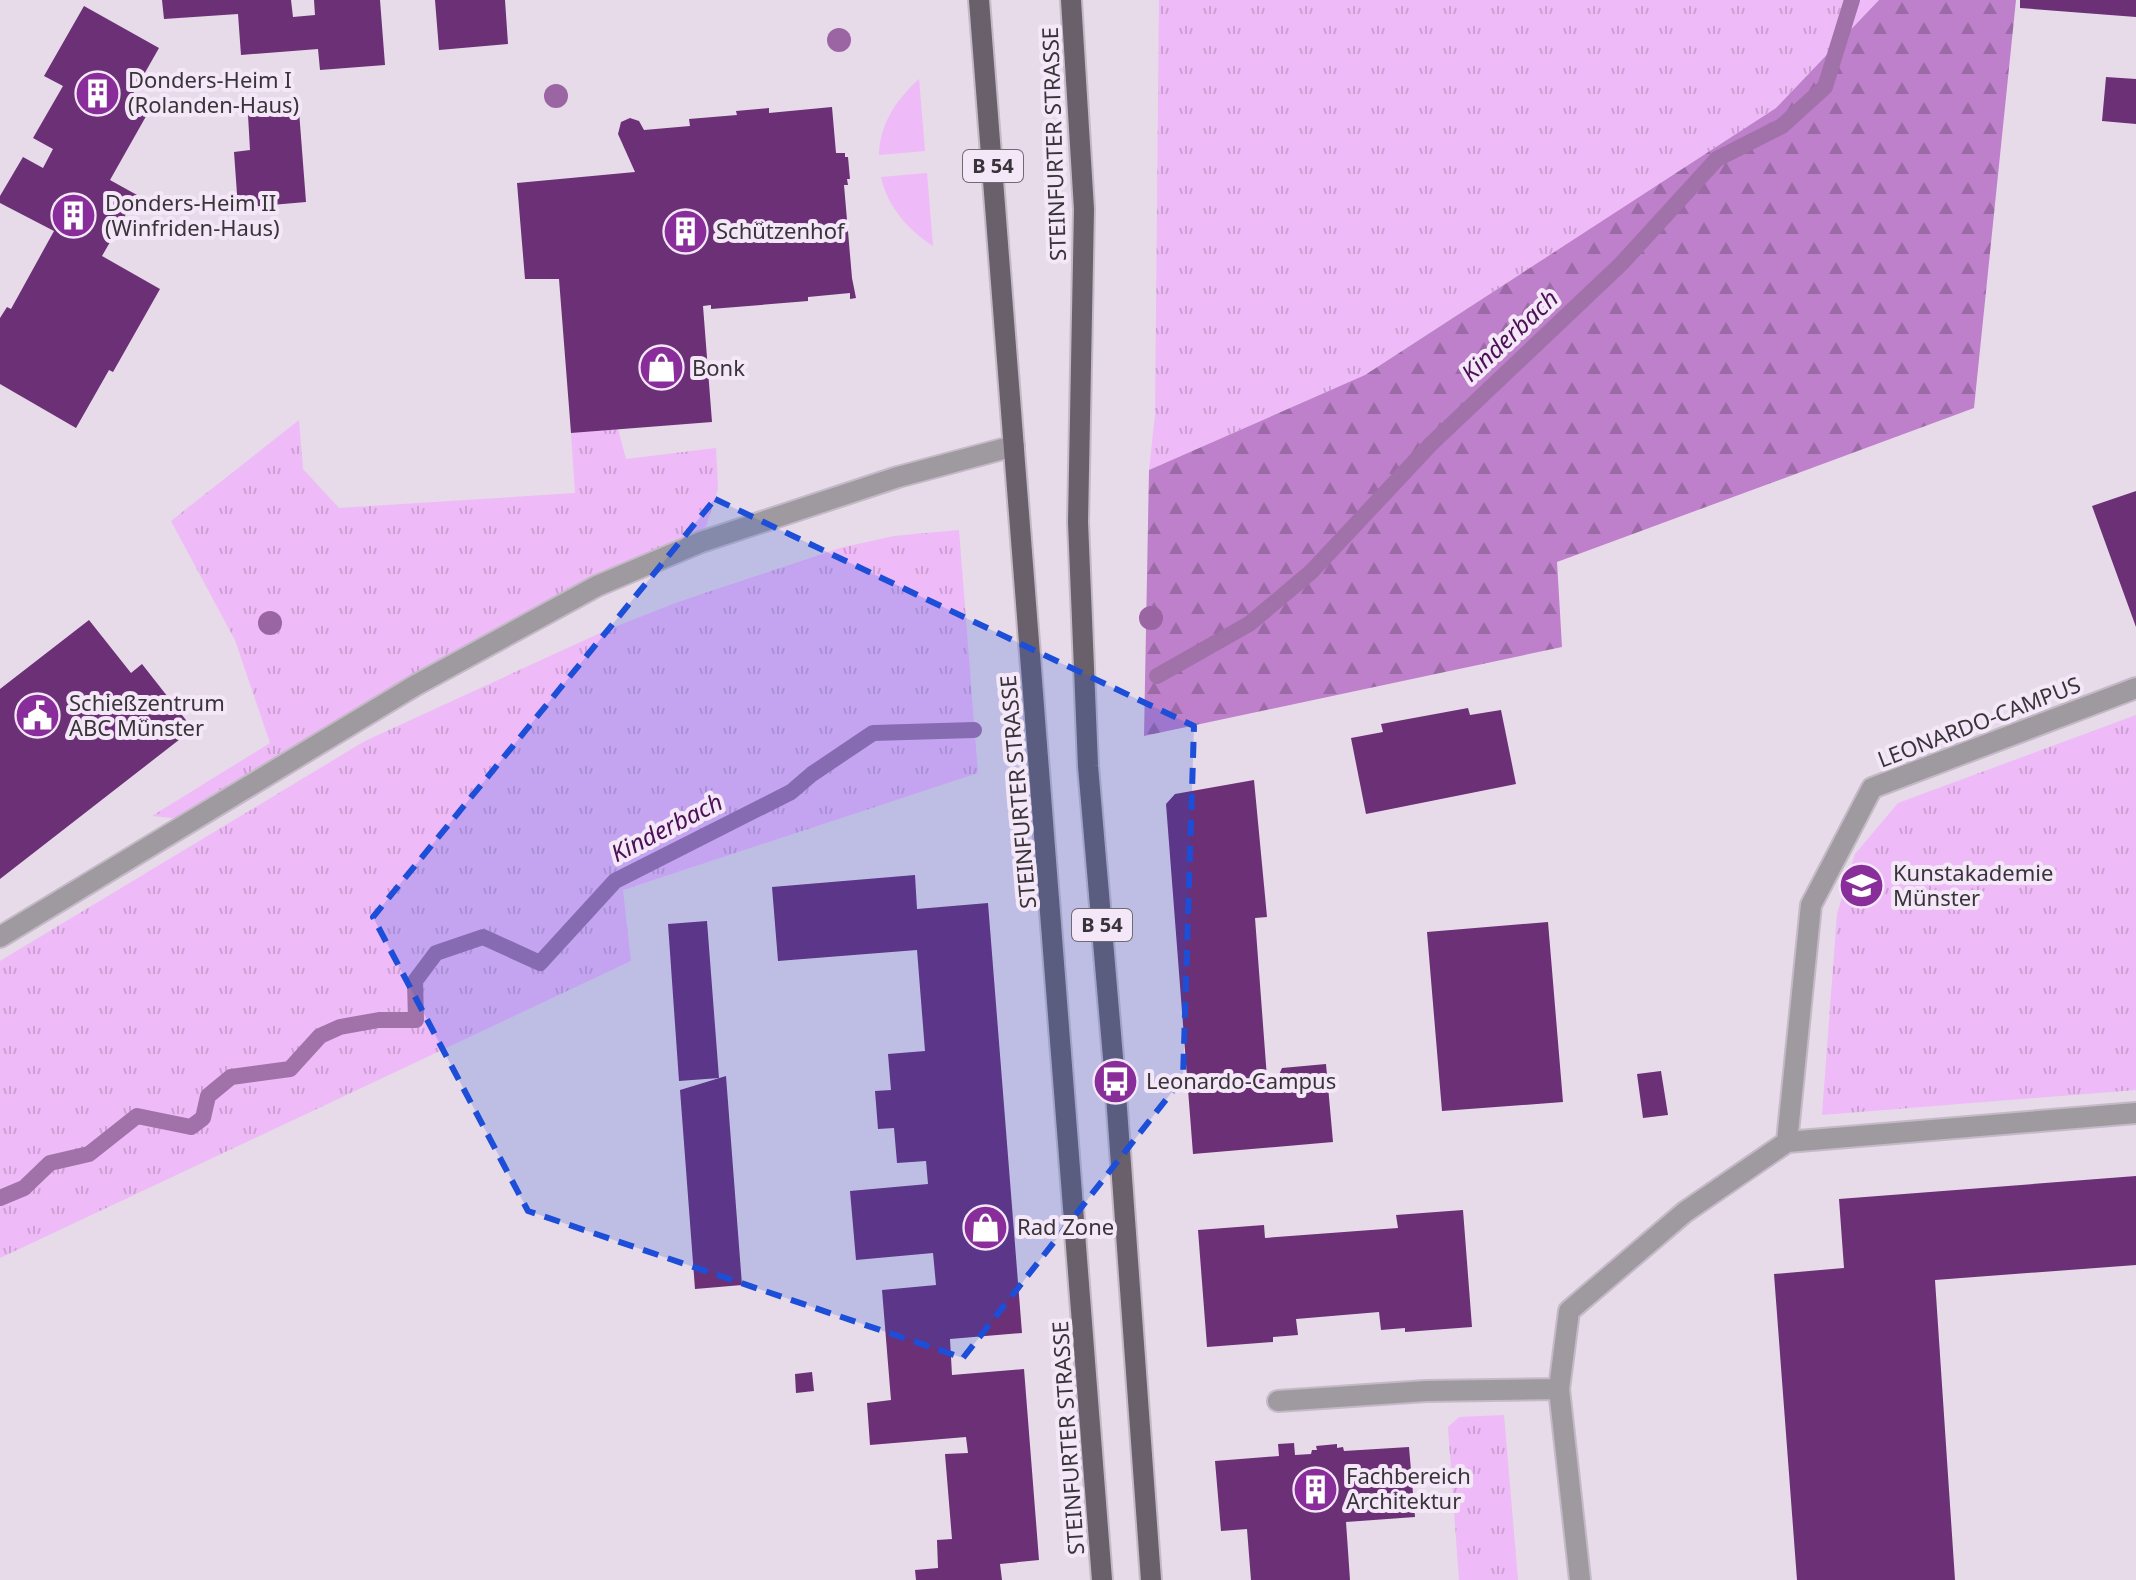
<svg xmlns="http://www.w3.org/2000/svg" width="2136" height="1580" font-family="'Noto Sans',sans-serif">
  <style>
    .grass { fill: url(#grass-tufts) }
    .forest { fill: url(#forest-firs) }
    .green { fill: #eebaf7 }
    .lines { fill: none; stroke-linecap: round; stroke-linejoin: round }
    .stream { stroke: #a172aa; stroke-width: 16 }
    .building { fill: #6b3076 }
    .service-casing { stroke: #c4b9c6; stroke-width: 24 }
    .minor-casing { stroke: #c4b9c6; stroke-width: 24 }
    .primary-casing { stroke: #c4b9c6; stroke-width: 24 }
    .service { stroke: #9f99a0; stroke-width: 20 }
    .minor { stroke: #9f99a0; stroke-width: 20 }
    .primary { stroke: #69606b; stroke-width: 20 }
    .tree { fill: #9a65a2 }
    .marked { fill: #1d4ed8; fill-opacity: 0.2; stroke: #1d4ed8; stroke-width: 6; stroke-dasharray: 16 10; stroke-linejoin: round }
    .labels { text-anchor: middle; stroke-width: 8; stroke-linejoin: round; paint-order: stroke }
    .shield { fill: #f4e7f7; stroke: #716a73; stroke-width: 2 }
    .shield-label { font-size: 20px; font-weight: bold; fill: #39343a }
    .poi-label { font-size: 22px; fill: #39343a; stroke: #f4e7f7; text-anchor: start }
    .street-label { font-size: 22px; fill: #39343a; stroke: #f4e7f7 }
    .water-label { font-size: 24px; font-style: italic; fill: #4b1055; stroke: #f4e7f7 }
  </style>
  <defs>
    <pattern id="grass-tufts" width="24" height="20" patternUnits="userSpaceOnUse" patternTransform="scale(2)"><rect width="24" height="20" fill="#eebaf7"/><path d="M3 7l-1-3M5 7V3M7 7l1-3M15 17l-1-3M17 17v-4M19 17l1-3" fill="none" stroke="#cda0d4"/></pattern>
    <pattern id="forest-firs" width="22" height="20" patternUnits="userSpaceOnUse" patternTransform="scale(2)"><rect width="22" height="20" fill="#bf80cb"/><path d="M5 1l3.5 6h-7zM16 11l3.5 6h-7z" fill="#9c6aa6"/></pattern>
  </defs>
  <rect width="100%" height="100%" fill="#e7dae9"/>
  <!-- grass -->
  <path class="grass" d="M 1159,0 L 1879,0 L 1776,108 L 1365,375 L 1149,470 L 1155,415 Z
    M 299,420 L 303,469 L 339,508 L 575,493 L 571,433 L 618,429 L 626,459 L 716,448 L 718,489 L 701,542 L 597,586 L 193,820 L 152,816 L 270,743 L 235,640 L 171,521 Z
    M 959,530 L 978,773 L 623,890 L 631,961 L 0,1258 L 0,961 L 365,741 L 609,629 L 678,602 L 840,548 L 894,536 Z
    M 2136,715 L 2136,1090 L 1822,1115 L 1837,914 L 1855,854 L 1898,803 Z
    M 1504,1415 L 1518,1580 L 1459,1580 L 1448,1427 L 1459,1417 Z"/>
  <!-- forest -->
  <path class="forest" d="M 1879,0 L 2016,0 L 1974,408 L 1557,562 L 1562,647 L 1144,736 L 1149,470 L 1365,375 L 1776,108 Z"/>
  <!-- green -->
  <path class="green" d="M 919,79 L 925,151 L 879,155 C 880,124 896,100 919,79 Z
    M 927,173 L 933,246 C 908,229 888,208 881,177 Z"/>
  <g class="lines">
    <!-- stream -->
    <path class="stream" d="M 1157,676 L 1249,624 L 1311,572 L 1431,444 L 1621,264 L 1717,159 L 1782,126 L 1825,87 L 1852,0
      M 0,1198 L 24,1188 L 50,1163 L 89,1154 L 137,1116 L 191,1127 L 203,1118 L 208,1096 L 231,1077 L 290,1069 L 320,1036 L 340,1027 L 379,1020 L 416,1020 L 415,981 L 436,953 L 483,937 L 540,963 L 615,881 L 791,792 L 812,774 L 873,733 L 974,730"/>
  </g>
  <!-- building -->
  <path class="building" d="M 162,0 L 291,0 L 293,17 L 315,15 L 314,0 L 380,0 L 385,65 L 320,70 L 318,49 L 241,55 L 238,14 L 164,19 Z
    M 435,0 L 505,0 L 508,44 L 439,50 Z
    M 2020,0 L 2136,0 L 2136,17 L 2020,8 Z
    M 84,6 L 159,48 L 130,99 L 149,111 L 110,180 L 137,195 L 102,256 L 160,289 L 113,372 L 109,370 L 76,428 L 0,384 L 0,318 L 7,307 L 11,309 L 54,231 L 0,203 L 0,196 L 23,157 L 43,168 L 53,149 L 33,138 L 63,86 L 44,76 Z
    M 2106,77 L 2136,79 L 2136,124 L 2102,121 Z
    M 832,107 L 836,153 L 845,153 L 845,157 L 848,157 L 850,179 L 847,179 L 848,185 L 844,185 L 852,278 L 856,298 L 850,299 L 850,293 L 808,297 L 808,301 L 711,309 L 711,305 L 703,306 L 712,422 L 571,433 L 559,279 L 525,279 L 517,183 L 635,172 L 618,134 L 621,122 L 630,118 L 639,121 L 644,130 L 690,126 L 689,119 L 737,115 L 736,111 L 769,108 L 769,113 Z
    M 299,111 L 306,202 L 238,208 L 234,152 L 250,150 L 248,115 Z
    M 2136,491 L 2136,627 L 2092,506 Z
    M 89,620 L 131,673 L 142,664 L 193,729 L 0,879 L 0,689 Z
    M 1468,708 L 1470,715 L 1501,710 L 1516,784 L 1366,814 L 1351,738 L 1383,732 L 1381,724 Z
    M 1254,780 L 1267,917 L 1255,918 L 1267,1078 L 1278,1077 L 1282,1068 L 1326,1064 L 1333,1142 L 1193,1154 L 1166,804 L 1175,794 Z
    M 915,875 L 917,909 L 988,903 L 1022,1333 L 950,1339 L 952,1375 L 1024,1369 L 1039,1560 L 1000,1564 L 1002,1580 L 916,1580 L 915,1570 L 938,1568 L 937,1540 L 952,1539 L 945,1454 L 968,1453 L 966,1437 L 870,1445 L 867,1403 L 891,1400 L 882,1290 L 936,1285 L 933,1253 L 856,1260 L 850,1191 L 928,1184 L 926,1161 L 897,1163 L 894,1128 L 878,1129 L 875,1091 L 891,1090 L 888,1054 L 925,1051 L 917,950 L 778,961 L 772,887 Z
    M 707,921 L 719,1078 L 679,1081 L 668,924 Z
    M 1548,922 L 1563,1102 L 1442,1111 L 1427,932 Z
    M 1661,1071 L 1668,1115 L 1643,1118 L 1637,1074 Z
    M 726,1076 L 742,1285 L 695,1289 L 680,1090 Z
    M 2136,1176 L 2136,1265 L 1935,1280 L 1955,1580 L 1797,1580 L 1774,1274 L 1844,1268 L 1839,1199 Z
    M 1463,1210 L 1472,1327 L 1405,1332 L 1405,1328 L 1381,1330 L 1379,1312 L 1296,1319 L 1298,1335 L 1273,1337 L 1273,1342 L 1207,1347 L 1198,1230 L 1264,1225 L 1265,1238 L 1398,1228 L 1396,1215 Z
    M 812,1372 L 814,1391 L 796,1393 L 795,1374 Z
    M 1294,1443 L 1295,1455 L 1311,1454 L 1312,1450 L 1317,1450 L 1316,1446 L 1337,1444 L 1337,1448 L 1343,1447 L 1344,1451 L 1409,1447 L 1415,1517 L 1346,1522 L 1350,1580 L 1251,1580 L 1247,1529 L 1221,1531 L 1215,1461 L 1279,1456 L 1278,1444 Z"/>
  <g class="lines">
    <defs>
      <path id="service" d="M 1787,1142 L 1811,905 L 1872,788 L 2136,688
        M 1278,1401 L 1426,1391 L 1559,1389
        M 1580,1580 L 1559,1389 L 1569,1311 L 1685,1212 L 1787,1142 L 2136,1113"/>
      <path id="minor" d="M 0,937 L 416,685 L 597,586 L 701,542 L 898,477 L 1014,446"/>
      <path id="primary" d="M 979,0 L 1102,1580
        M 1071,0 L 1084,209 L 1078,522 L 1088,766 L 1115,1081 L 1151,1580"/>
    </defs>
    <!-- service casing -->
    <use href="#service" class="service-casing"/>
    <!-- minor casing -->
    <use href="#minor" class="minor-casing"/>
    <!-- primary casing -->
    <use href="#primary" class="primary-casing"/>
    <!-- service -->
    <use href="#service" class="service"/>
    <!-- minor -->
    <use href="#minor" class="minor"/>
    <!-- primary -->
    <use href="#primary" class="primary"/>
  </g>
  <!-- trees -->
  <g class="tree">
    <circle cx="839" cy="40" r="12"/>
    <circle cx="556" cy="96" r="12"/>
    <circle cx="1151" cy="618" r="12"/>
    <circle cx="270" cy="623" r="12"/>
  </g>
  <!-- marked area -->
  <path class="marked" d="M 715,499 L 1194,726 L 1183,1078 L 963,1358 L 528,1211 L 373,917 Z"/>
  <!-- icons -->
  <defs>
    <symbol id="building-disc" viewBox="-11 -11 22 22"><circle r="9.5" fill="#882d99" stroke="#f4e7f7"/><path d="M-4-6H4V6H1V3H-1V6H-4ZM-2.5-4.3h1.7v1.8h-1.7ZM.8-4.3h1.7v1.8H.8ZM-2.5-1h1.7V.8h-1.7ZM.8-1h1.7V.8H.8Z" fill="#fff"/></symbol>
    <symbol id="shop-disc" viewBox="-11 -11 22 22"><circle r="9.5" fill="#882d99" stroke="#f4e7f7"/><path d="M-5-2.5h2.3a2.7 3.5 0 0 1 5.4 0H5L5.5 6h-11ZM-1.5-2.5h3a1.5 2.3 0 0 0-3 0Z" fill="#fff"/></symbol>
    <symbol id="civic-disc" viewBox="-11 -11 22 22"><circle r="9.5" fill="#882d99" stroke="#f4e7f7"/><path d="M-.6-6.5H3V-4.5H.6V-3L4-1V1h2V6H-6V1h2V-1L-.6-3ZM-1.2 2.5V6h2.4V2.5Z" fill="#fff"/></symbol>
    <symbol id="university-disc" viewBox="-11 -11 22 22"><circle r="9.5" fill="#882d99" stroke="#f4e7f7"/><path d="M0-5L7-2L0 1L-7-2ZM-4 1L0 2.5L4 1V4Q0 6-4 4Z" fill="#fff"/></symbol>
    <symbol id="bus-disc" viewBox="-11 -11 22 22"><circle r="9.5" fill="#882d99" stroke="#f4e7f7"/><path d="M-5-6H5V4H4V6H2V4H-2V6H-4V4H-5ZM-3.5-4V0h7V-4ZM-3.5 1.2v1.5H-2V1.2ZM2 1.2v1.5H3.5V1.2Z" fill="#fff"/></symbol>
  </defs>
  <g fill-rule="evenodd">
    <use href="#building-disc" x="72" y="68" width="51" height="51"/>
    <use href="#building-disc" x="48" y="190" width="51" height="51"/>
    <use href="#building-disc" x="660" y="206" width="51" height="51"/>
    <use href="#shop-disc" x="636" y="342" width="51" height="51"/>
    <use href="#civic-disc" x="12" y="690" width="51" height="51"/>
    <use href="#university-disc" x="1836" y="860" width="51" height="51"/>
    <use href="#bus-disc" x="1090" y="1056" width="51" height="51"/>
    <use href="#shop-disc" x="960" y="1202" width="51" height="51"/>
    <use href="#building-disc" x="1290" y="1464" width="51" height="51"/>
  </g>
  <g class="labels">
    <!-- shield labels -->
    <g class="shield">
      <rect x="963" y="150" width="60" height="32" rx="6"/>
      <rect x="1072" y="909" width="60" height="32" rx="6"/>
    </g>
    <g class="shield-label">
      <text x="993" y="173">B 54</text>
      <text x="1102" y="932">B 54</text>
    </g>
    <!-- poi labels -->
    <g class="poi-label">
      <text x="128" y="88">Donders-Heim I<tspan x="128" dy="25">(Rolanden-Haus)</tspan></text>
      <text x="105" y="211">Donders-Heim II<tspan x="105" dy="25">(Winfriden-Haus)</tspan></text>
      <text x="716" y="239">Schützenhof</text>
      <text x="692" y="376">Bonk</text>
      <text x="69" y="711">Schießzentrum<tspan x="69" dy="25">ABC Münster</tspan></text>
      <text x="1893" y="881">Kunstakademie<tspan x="1893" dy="25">Münster</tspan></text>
      <text x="1146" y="1089">Leonardo-Campus</text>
      <text x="1017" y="1235">Rad Zone</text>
      <text x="1346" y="1484">Fachbereich<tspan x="1346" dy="25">Architektur</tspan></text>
    </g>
    <!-- street labels -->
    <g class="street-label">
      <text transform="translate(1054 144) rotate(-92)" y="8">STEINFURTER STRASSE</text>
      <text transform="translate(1979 722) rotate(-21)" y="8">LEONARDO-CAMPUS</text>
      <text transform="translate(1018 792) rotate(-95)" y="8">STEINFURTER STRASSE</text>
      <text transform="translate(1068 1438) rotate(-94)" y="8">STEINFURTER STRASSE</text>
    </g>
    <!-- water labels -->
    <g class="water-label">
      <text transform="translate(1510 336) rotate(-43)" y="8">Kinderbach</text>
      <text transform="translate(667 828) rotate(-27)" y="8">Kinderbach</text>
    </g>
  </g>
</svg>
